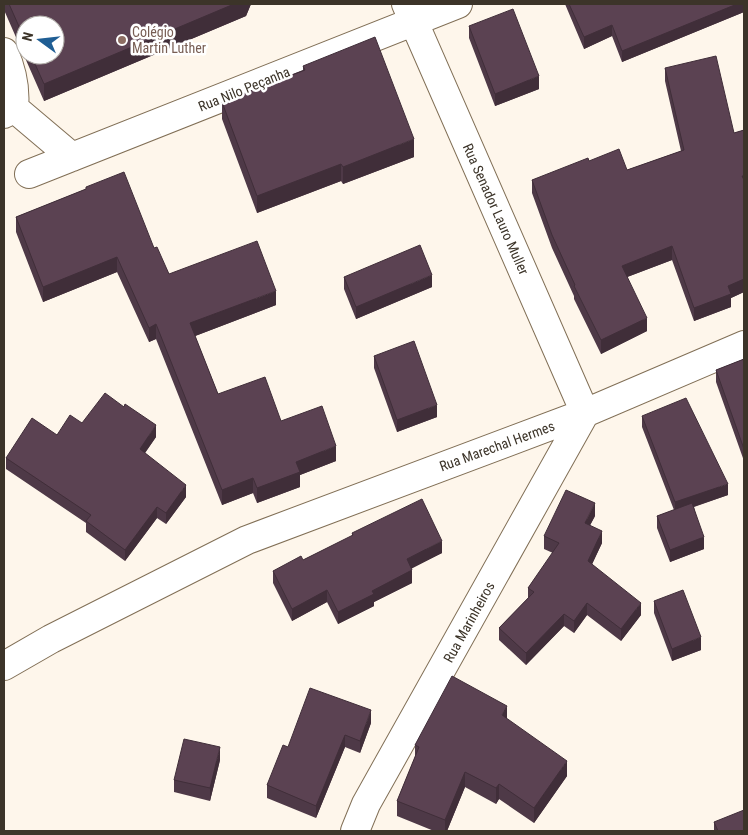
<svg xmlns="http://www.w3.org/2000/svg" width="748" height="835" font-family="'Roboto Condensed',sans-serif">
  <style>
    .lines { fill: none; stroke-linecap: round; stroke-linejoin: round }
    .minor-casing { stroke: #816f56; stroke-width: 30 }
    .minor { stroke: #fff; stroke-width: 28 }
    .wall { fill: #4e3947; fill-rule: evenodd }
    .shaded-wall { fill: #402e39 }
    .building { fill: #5b4252; stroke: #402e39 }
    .education-dot { fill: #8d6e63; stroke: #fff; stroke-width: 2 }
    .labels { text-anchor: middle; stroke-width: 5; stroke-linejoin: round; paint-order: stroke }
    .education-label { font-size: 14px; fill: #785e54; stroke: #fff; text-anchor: start }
    .street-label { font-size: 14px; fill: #3c3429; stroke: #fff }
  </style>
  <rect width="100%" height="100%" fill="#fef6eb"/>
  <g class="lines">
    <defs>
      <path id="minor" d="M 406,4 L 585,413
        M 4,52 C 12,70 16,88 14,108
        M 4,114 L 14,108 L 72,157
        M 29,174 L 458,4
        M 4,666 L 51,639 L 247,540 L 585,413 L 744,345
        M 355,831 L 366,804 L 585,413"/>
    </defs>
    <!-- minor casing -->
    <use href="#minor" class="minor-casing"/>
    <!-- minor -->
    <use href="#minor" class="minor"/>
  </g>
  <!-- wall -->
  <path class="wall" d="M 4,4 L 251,4 L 246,16 L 44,101 L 4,10 ZM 25,25 L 55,55 L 25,55 Z
    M 565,4 L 744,4 L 744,12 L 622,62 L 612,36 L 584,49 Z
    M 469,26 L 539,89 L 495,106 L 469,38 Z
    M 303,66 L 414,157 L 343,184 L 341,181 L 257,213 L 222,119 L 222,102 L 303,70 Z
    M 665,68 L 734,133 L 744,130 L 744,292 L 731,298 L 731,307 L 694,321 L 672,260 L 627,277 L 647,331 L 601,354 L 574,299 L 574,296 L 552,248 L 532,193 L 532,180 L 589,161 L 627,170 L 681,151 L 665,81 Z
    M 86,187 L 154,248 L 169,274 L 276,305 L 195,336 L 218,394 L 281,421 L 336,461 L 300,475 L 300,487 L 257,503 L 253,493 L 222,505 L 156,339 L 149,342 L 117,272 L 43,302 L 16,232 L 16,217 L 86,189 Z
    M 344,277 L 432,287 L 356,319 L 344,289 Z
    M 374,356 L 437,417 L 397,432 L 374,368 Z
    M 744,359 L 744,461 L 716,382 L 716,370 Z
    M 642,416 L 728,495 L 694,507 L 704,549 L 670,562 L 657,528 L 657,516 L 674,510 L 642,427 Z
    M 82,423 L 156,437 L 145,453 L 186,497 L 166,524 L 157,518 L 125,561 L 86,532 L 86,523 L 6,469 L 6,458 Z
    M 595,516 L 590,525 L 602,543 L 592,564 L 641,615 L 621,641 L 587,615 L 574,633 L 564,626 L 526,665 L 499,640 L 499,628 L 528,598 L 528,588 L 553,553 L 544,549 L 544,536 Z
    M 352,533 L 442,553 L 411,568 L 412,583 L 374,602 L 374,606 L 338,624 L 327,602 L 292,621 L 273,583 L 273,571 L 303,560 L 352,536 Z
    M 654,601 L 701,650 L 672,661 L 654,613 Z
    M 507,719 L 567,776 L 534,823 L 499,799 L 496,804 L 465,787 L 447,831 L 434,831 L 397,816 L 397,801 L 415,757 L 415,745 Z
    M 371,723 L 360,753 L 345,747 L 316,818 L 267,798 L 267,785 L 288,747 Z
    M 220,760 L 210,801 L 174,792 L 174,780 Z
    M 714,822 L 744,831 L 714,831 Z"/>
  <!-- shaded-wall -->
  <path class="shaded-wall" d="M 234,4 L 251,4 L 246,16 L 44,101 L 44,84 Z
    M 737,4 L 744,4 L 744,12 L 622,62 L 622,51 Z
    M 612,25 L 612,36 L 584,49 L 584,37 Z
    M 539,76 L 539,89 L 495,106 L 495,94 Z
    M 414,139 L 414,157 L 343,184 L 343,167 Z
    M 341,164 L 341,181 L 257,213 L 257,196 Z
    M 672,246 L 672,260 L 622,279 L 622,266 Z
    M 117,257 L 117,272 L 43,302 L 43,287 Z
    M 432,275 L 432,287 L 356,319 L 356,307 Z
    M 744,279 L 744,292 L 731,298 L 731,307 L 694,321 L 694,308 L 728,286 Z
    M 276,291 L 276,305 L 190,338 L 190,323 Z
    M 647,318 L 647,331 L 601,354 L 601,340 Z
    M 156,324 L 156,339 L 149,342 L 149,328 Z
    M 437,405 L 437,417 L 397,432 L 397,420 Z
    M 156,425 L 156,437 L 140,460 L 140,449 Z
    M 336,446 L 336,461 L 300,475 L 300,487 L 257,503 L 257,488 L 296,462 Z
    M 253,478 L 253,493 L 222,505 L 222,490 Z
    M 728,484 L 728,495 L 675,513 L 675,502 Z
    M 186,485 L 186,497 L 166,524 L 166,513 Z
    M 595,503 L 595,516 L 585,535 L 585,523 Z
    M 157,507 L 157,518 L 125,561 L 125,550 Z
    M 602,531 L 602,543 L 588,573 L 588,561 Z
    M 704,537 L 704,549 L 670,562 L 670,550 Z
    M 442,541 L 442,553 L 407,571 L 407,559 Z
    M 412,570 L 412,583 L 374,602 L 374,606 L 338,624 L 338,612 L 372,591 Z
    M 327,590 L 327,602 L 292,621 L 292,609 Z
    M 587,603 L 587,615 L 574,633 L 574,621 Z
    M 641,603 L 641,615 L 621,641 L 621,629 Z
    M 564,614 L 564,626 L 526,665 L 526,653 Z
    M 701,637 L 701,650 L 672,661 L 672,649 Z
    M 507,706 L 507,721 L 502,715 Z
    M 371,710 L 371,723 L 360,753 L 360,741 Z
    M 345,735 L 345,747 L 316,818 L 316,806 Z
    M 220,747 L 220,760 L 210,801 L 210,788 Z
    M 567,761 L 567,776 L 534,823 L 534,808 Z
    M 465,772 L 465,787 L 447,831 L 445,831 L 445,820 Z
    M 499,784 L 499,799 L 496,804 L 496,788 Z"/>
  <!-- building -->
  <path class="building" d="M 9,4 L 234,4 L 44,84 L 31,55 L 55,55 L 55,25 L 25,25 L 25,40 Z
    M 569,4 L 737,4 L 622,51 L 612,25 L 584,37 Z
    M 513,9 L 539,76 L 495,94 L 469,26 Z
    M 375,37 L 414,139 L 343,167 L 341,164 L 257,196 L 222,102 L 305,70 L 303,66 Z
    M 716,56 L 734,133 L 744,130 L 744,176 L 742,176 L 744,180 L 744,279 L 728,286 L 731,294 L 694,308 L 672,246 L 622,266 L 647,318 L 601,340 L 574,286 L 575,285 L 552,235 L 532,180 L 588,158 L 589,161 L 619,149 L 627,170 L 684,150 L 665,68 Z
    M 124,172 L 154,248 L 157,247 L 169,274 L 257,241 L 276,291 L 190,323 L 218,394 L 265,377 L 281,421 L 322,406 L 336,446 L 296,462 L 300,472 L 257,488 L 253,478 L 222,490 L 156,324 L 149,328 L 117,257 L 43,287 L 16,217 L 86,189 L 86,187 Z
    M 420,245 L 432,275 L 356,307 L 344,277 Z
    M 414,341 L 437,405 L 397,420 L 374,356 Z
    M 744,359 L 744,449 L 716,370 Z
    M 105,393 L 124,407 L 125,404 L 156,425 L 140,449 L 186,485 L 166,513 L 157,507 L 125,550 L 86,521 L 91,515 L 6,458 L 32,418 L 57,435 L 70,415 L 82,423 Z
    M 686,398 L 728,484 L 675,502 L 642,416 Z
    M 566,490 L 595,503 L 585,523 L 602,531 L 588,561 L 641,603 L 621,629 L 587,603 L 574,621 L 564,614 L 526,653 L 499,628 L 534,592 L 528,588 L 559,543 L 544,536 Z
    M 422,499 L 442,541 L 407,559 L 412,570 L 372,591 L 374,594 L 338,612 L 327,590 L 292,609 L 273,571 L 301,556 L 303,560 L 353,535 L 352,533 Z
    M 692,503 L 704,537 L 670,550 L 657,516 Z
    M 683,590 L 701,637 L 672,649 L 654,601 Z
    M 452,676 L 507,706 L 502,715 L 567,761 L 534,808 L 499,784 L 496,788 L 465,772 L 445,820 L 397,801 L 419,747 L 415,745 Z
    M 310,688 L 371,710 L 360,741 L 345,735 L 316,806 L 267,785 L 283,745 L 288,747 Z
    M 184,739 L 220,747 L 210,788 L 174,780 Z
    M 744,810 L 744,831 L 718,831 L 714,822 Z"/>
  <!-- markers -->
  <circle class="education-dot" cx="122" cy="40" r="5"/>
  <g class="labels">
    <!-- education labels -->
    <g class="education-label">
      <text x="132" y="37">Colégio<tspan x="132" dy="16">Martin Luther</tspan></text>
    </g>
    <!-- street labels -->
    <g class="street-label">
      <text transform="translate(244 89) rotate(-22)" y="5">Rua Nilo Peçanha</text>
      <text transform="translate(496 209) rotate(66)" y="5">Rua Senador Lauro Muller</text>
      <text transform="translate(497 446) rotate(-20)" y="5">Rua Marechal Hermes</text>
      <text transform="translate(469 622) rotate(-61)" y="5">Rua Marinheiros</text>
    </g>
  </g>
  <!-- border -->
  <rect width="748" height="835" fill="none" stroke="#3c3429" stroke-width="10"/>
  <!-- north arrow -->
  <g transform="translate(40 40) rotate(285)"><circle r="24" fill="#ffffff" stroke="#b1aea9"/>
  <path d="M0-4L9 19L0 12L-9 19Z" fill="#1f5e94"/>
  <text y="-8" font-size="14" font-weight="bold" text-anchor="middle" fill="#3c3429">N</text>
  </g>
</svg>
